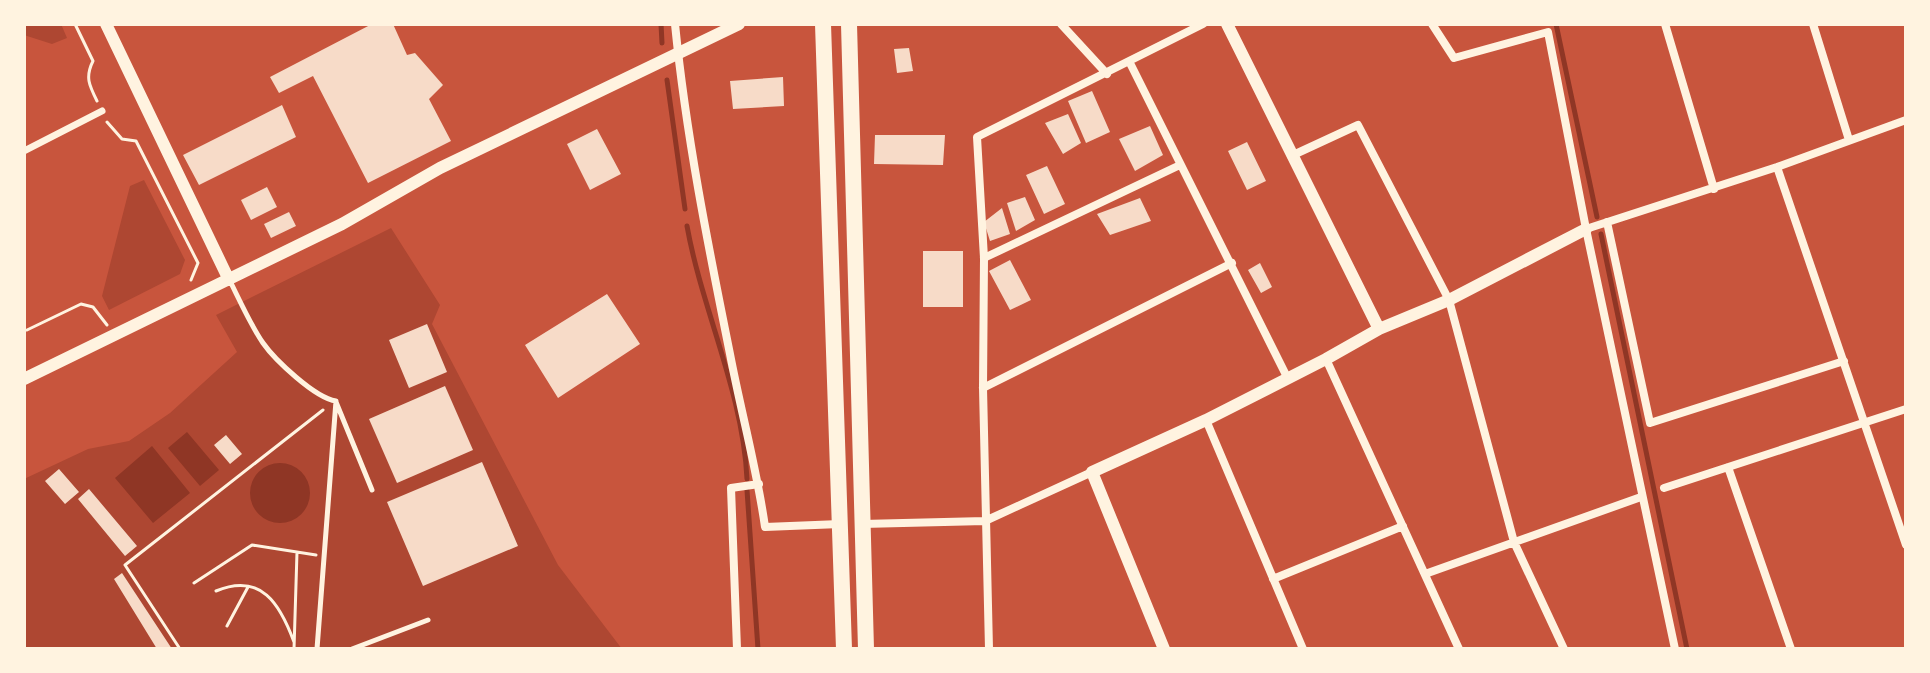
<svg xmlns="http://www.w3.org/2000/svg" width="1930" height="673" font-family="'Source Sans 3',sans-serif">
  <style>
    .green { fill: #ae4732 }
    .water { fill: #8f3625 }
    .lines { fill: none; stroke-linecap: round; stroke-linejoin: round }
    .stream { stroke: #8f3625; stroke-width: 5 }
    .building { fill: #f7dbc8 }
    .path { stroke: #fff3e0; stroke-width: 3 }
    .service { stroke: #fff3e0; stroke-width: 5 }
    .pedestrian { stroke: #fff3e0; stroke-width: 7 }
    .minor { stroke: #fff3e0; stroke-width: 8 }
    .tertiary { stroke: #fff3e0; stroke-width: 12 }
    .trunk { stroke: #fff3e0; stroke-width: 16 }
  </style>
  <rect width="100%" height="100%" fill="#c8553d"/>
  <!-- green -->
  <path class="green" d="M 24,24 L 61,24 L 67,38 L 52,44 L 24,35 Z
    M 144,180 L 185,260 L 180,274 L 109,310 L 102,296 L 130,186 Z
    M 391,228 L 440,305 L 432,324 L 558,565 L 622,649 L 24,649 L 24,479 L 88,449 L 129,441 L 170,413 L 237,352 L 216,315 Z"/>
  <!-- water -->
  <path class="water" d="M 187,432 L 219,470 L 200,486 L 168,448 Z
    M 152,446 L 190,493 L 153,523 L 115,478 Z
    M250 493a30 30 0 1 1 60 0a30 30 0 1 1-60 0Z"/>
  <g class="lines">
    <!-- stream -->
    <path class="stream" d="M 661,24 L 662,43
      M 1556,24 L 1597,217
      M 667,80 L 685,209
      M 687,226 C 702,310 743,392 747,479
      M 1601,234 L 1687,649
      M 747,490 L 758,649"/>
  </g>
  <!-- building -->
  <path class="building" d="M 372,24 L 393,24 L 407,55 L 415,53 L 443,85 L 429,99 L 451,141 L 368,183 L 313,76 L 279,93 L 270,77 Z
    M 909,48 L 913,71 L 897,73 L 894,49 Z
    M 783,77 L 784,106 L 733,109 L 730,81 Z
    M 1092,91 L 1110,132 L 1086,143 L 1068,101 Z
    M 282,105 L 296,137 L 199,185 L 183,155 Z
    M 1068,114 L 1081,143 L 1063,154 L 1045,123 Z
    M 1150,126 L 1163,155 L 1135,171 L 1119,139 Z
    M 597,129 L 621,174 L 590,190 L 567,144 Z
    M 875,135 L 945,135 L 943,165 L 874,164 Z
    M 1247,142 L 1266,181 L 1247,190 L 1228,151 Z
    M 1047,166 L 1065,204 L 1044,214 L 1026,175 Z
    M 267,187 L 277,207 L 251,220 L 241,200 Z
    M 1025,197 L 1035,220 L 1016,231 L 1007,203 Z
    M 1140,198 L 1151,221 L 1110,235 L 1097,214 Z
    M 1002,208 L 1010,234 L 990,241 L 984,222 Z
    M 289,212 L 296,226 L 271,238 L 264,224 Z
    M 923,251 L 963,251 L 963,307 L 923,307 Z
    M 1010,260 L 1031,300 L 1010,310 L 989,271 Z
    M 1260,263 L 1272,287 L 1261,293 L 1248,270 Z
    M 607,294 L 640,344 L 558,398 L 525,345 Z
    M 427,324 L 447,372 L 409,388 L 389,340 Z
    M 445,386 L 473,450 L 397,483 L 369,419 Z
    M 226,435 L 242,454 L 230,464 L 214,445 Z
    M 482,462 L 518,546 L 423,586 L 387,502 Z
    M 59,469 L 79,492 L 65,504 L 45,481 Z
    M 89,489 L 137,546 L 125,556 L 78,499 Z
    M 122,573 L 172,649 L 157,649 L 114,579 Z"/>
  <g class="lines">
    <!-- path -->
    <path class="path" d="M 75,24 L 93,61 C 85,77 89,85 97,101
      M 107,122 L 122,139 L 136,141 L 198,263 L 191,280
      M 27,330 L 81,304 L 93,307 L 107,325
      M 194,583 L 252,545 L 316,555
      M 216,591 C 261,572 280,604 294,642
      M 227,626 L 248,587
      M 180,649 L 125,565 L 323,410
      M 294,649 L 297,552"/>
    <!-- service -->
    <path class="service" d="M 230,281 C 240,301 250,324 263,343 C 275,360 315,398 336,401 L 317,649
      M 336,402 L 372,490
      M 352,649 L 428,620"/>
    <!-- pedestrian -->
    <path class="pedestrian" d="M 24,151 L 102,111"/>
    <!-- minor -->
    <path class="minor" d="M 675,24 C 686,135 708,245 730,354 C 741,412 757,469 765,527 L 840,524
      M 1061,24 L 1107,74
      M 1432,24 L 1454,58 L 1548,32 L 1586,229 L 1675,649
      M 1665,24 L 1714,189
      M 1813,24 L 1849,140
      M 1129,61 L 1287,377
      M 1291,156 L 1358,125 L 1449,300 L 1514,542 L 1564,649
      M 1777,167 L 1906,545
      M 1607,222 L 1650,423 L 1844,361
      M 1586,229 L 1777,167 L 1906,120
      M 984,258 L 1180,165
      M 1326,359 L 1459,649
      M 983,388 L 1232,263
      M 1206,420 L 1303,649
      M 1728,467 L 1791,649
      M 1664,488 L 1906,409
      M 862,524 L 985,521 L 1092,472
      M 1425,574 L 1641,497
      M 1273,579 L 1403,526
      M 737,649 L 731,488 L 759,484
      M 989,649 L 983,388 L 984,258 L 977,137 L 1203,24"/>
    <!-- tertiary -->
    <path class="tertiary" d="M 106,24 L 229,280
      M 1227,24 L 1379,329
      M 24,379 L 342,224 L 440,168 L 739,24
      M 1164,649 L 1092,472 L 1206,420 L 1326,359 L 1379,329 L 1449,300 L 1586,229"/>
    <!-- trunk -->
    <path class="trunk" d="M 823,24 L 844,649
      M 849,24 L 866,649"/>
  </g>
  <!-- border -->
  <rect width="1930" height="673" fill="none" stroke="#fff3e0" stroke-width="52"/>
</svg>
